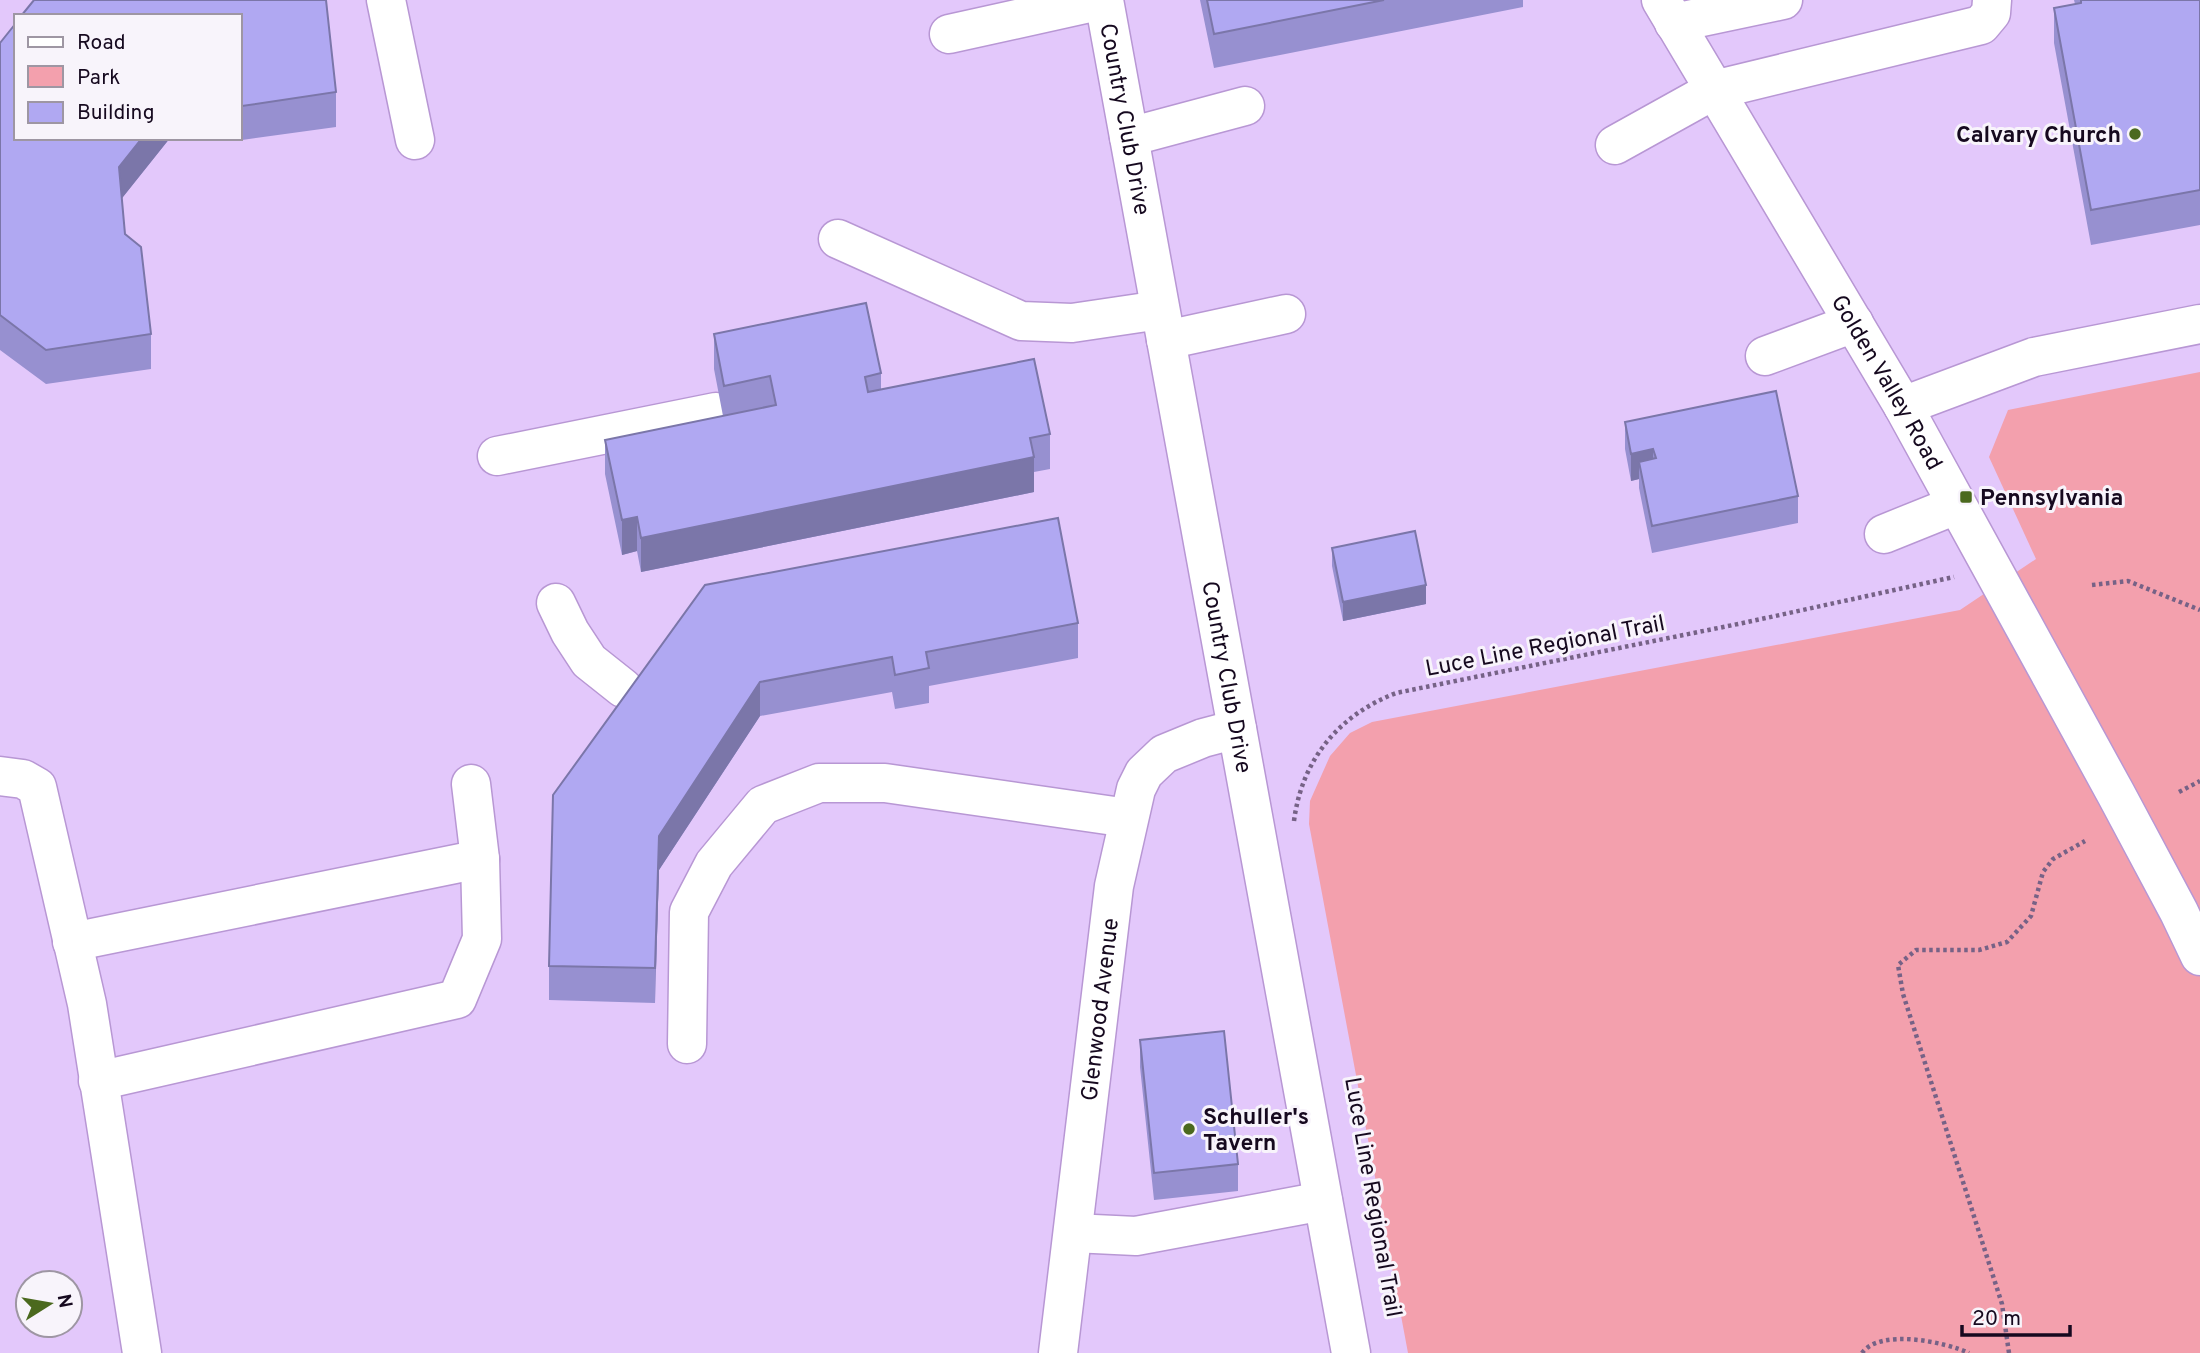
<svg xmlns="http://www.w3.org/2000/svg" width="2200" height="1353" font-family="Overpass,sans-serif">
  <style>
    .green { fill: #f3a0ad }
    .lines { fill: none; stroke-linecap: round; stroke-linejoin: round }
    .minor-casing { stroke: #b897d4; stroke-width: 41 }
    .path { stroke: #766286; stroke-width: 4.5; stroke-dasharray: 3.5 3.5; stroke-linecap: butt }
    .minor { stroke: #fff; stroke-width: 38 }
    .wall { fill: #9790d0 }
    .shaded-wall { fill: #7b76a9 }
    .building { fill: #b0a8f2; stroke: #7b76a9; stroke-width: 2 }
    .poi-dot { fill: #4b691e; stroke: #f8f4fb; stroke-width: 2.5 }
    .labels { text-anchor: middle; stroke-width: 6; stroke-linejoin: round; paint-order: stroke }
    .street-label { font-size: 23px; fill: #16091f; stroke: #f8f4fb }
    .poi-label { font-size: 23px; font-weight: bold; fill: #16091f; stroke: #f8f4fb; text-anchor: start }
  </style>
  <rect width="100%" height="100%" fill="#e3c8fb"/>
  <!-- green -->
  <path class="green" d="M 2200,372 L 2200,1353 L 1408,1353 L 1309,824 L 1310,801 L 1330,756 L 1350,733 L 1372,722 L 1960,610 L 2036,559 L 1989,457 L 2008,410 Z"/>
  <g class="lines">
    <defs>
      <g id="minor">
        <path d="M 386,0 L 415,140"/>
        <path id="s1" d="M 1104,0 L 1351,1353"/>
        <path id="s2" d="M 1661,0 L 1903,406 L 2116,794 L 2179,912 L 2200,956"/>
        <path d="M 1674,23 L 1783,0"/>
        <path d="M 949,34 L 1103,0"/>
        <path d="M 1129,137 L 1245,106"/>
        <path d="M 1615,145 L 1714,90 L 1981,25 L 1991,13 L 1992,0"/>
        <path d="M 838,239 L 1021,321 L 1072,323 L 1160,310"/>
        <path d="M 1166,340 L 1286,314"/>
        <path d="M 1765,356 L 1854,323"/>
        <path d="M 1903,406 L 2034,357 L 2200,324"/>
        <path d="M 497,456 L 716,412"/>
        <path d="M 1884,534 L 1956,505"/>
        <path d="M 556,603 L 570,632 L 589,661 L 623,688"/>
        <path d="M 0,776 L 23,779 L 37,787 L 87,1004 L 142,1353"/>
        <path d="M 72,942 L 480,859"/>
        <path d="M 687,1044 L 689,912 L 714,864 L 763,805 L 819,783 L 885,783 L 1128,818"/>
        <path d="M 98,1081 L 457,999 L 482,939 L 480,859 L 471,784"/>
        <path d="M 1073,1233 L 1136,1236 L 1323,1201"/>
        <path id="s3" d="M 1058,1353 L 1114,886 L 1136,789 L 1144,773 L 1164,754 L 1203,738 L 1237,729"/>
      </g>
    </defs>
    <!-- minor casing -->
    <use href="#minor" class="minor-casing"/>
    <!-- path -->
    <path class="path" d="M 2092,585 L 2128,581 L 2200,610
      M 2179,792 L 2200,781
      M 1294,821 C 1302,759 1339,715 1396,693 L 1743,623 L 1954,577
      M 1862,1353 C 1880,1328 1945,1342 1969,1353
      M 2009,1353 L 2002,1304 L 1903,994 L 1898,965 L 1916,950 L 1979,950 L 2007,942 L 2031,916 L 2043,872 L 2053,859 L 2085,841"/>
    <!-- minor -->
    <use href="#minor" class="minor"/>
  </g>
  <!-- wall -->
  <path class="wall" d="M 1200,0 L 1523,0 L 1523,7 L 1214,68 Z
    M 2074,0 L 2200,0 L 2200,225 L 2091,245 L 2054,43 L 2054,8 L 2075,4 Z
    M 240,16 L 336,92 L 336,127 L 242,140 L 240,138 Z
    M 0,43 L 16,138 L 170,138 L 122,198 L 125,234 L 151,334 L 151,369 L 46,384 L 0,350 Z
    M 714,334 L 881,373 L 881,390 L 1050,434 L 1050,469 L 1034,472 L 1034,492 L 641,572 L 637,551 L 622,555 L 605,474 L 605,440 L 723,416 L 714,369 Z
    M 1625,422 L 1798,496 L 1798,523 L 1652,553 L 1639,488 L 1639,479 L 1631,481 L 1625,449 Z
    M 1332,548 L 1426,604 L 1343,621 L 1332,566 Z
    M 705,585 L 1078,623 L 1078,658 L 929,686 L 929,703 L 895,709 L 892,692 L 760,716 L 659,870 L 655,1003 L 549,1000 L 549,966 Z
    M 1140,1040 L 1238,1164 L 1238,1191 L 1154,1200 L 1140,1067 Z"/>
  <!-- shaded-wall -->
  <path class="shaded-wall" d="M 142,138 L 170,138 L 119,202 L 119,167 Z
    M 1653,449 L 1653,476 L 1639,462 L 1639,479 L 1631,481 L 1631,454 Z
    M 1034,457 L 1034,492 L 641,572 L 641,538 Z
    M 637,517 L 637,551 L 622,555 L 622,520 Z
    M 1426,585 L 1426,604 L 1343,621 L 1343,602 Z
    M 760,682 L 760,716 L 659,870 L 655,1003 L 659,836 Z"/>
  <!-- building -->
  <path class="building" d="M 34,0 L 326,0 L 336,92 L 242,106 L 240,104 L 240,16 L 21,16 Z
    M 1207,0 L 1384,0 L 1214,34 Z
    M 2081,0 L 2200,0 L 2200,190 L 2091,210 L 2054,8 L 2081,3 Z
    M 16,23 L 16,138 L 142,138 L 119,167 L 125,234 L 141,247 L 151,334 L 46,350 L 0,315 L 0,43 Z
    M 866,303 L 881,373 L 865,377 L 868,392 L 1034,359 L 1050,434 L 1030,438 L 1034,457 L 641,538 L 637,517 L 622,520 L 605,440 L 776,405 L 770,376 L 724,386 L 714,334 Z
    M 1776,391 L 1798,496 L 1652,526 L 1639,462 L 1656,458 L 1653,449 L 1631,454 L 1625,422 Z
    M 1058,518 L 1078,623 L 926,652 L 929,668 L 895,675 L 892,657 L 760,682 L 659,836 L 655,968 L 549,966 L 553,795 L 705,585 Z
    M 1415,531 L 1426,585 L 1343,602 L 1332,548 Z
    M 1224,1031 L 1238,1164 L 1154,1173 L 1140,1040 Z"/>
  <!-- markers -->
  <g class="poi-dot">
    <circle cx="2135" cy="134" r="7"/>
    <rect x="1959" y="490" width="14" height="14" rx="3.5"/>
    <circle cx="1189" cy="1129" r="7"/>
  </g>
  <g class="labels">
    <!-- street labels -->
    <g class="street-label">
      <text dy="8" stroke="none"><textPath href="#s1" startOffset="121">Country Club Drive</textPath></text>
      <text dy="8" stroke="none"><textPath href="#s2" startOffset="444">Golden Valley Road</textPath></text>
      <text transform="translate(1545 645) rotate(-11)" y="8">Luce Line Regional Trail</text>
      <text dy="8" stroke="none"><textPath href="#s1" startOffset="688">Country Club Drive</textPath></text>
      <text dy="8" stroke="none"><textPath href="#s3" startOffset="346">Glenwood Avenue</textPath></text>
      <text transform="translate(1374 1197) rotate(80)" y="8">Luce Line Regional Trail</text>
    </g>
    <!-- poi labels -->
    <g class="poi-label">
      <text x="2121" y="142" text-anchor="end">Calvary Church</text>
      <text x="1980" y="505">Pennsylvania</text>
      <text x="1203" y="1124">Schuller's<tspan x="1203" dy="26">Tavern</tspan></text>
    </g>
  </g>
  <!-- legend -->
  <rect x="14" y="14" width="228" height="126" fill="#f8f4fb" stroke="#9e96a3" stroke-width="2"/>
  <rect x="28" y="37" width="35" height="10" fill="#ffffff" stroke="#9e96a3" stroke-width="2"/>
  <text x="77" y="49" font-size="21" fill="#16091f">Road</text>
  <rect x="28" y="66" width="35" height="21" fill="#f3a0ad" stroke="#9e96a3" stroke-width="2"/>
  <text x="77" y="84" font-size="21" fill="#16091f">Park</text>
  <rect x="28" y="102" width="35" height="21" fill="#b0a8f2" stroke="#9e96a3" stroke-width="2"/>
  <text x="77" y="119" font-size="21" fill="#16091f">Building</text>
  <!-- north arrow -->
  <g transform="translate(49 1304) rotate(79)"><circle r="33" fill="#f8f4fb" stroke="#9e96a3" stroke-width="2"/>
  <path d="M0-5L12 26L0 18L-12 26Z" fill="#4b691e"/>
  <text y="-10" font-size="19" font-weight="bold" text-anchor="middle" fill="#16091f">N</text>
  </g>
  <!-- scale -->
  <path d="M1962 1325v10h108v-10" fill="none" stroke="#16091f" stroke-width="3.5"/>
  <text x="1972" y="1325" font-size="21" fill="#16091f" stroke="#f8f4fb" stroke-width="5" paint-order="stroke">20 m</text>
</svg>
